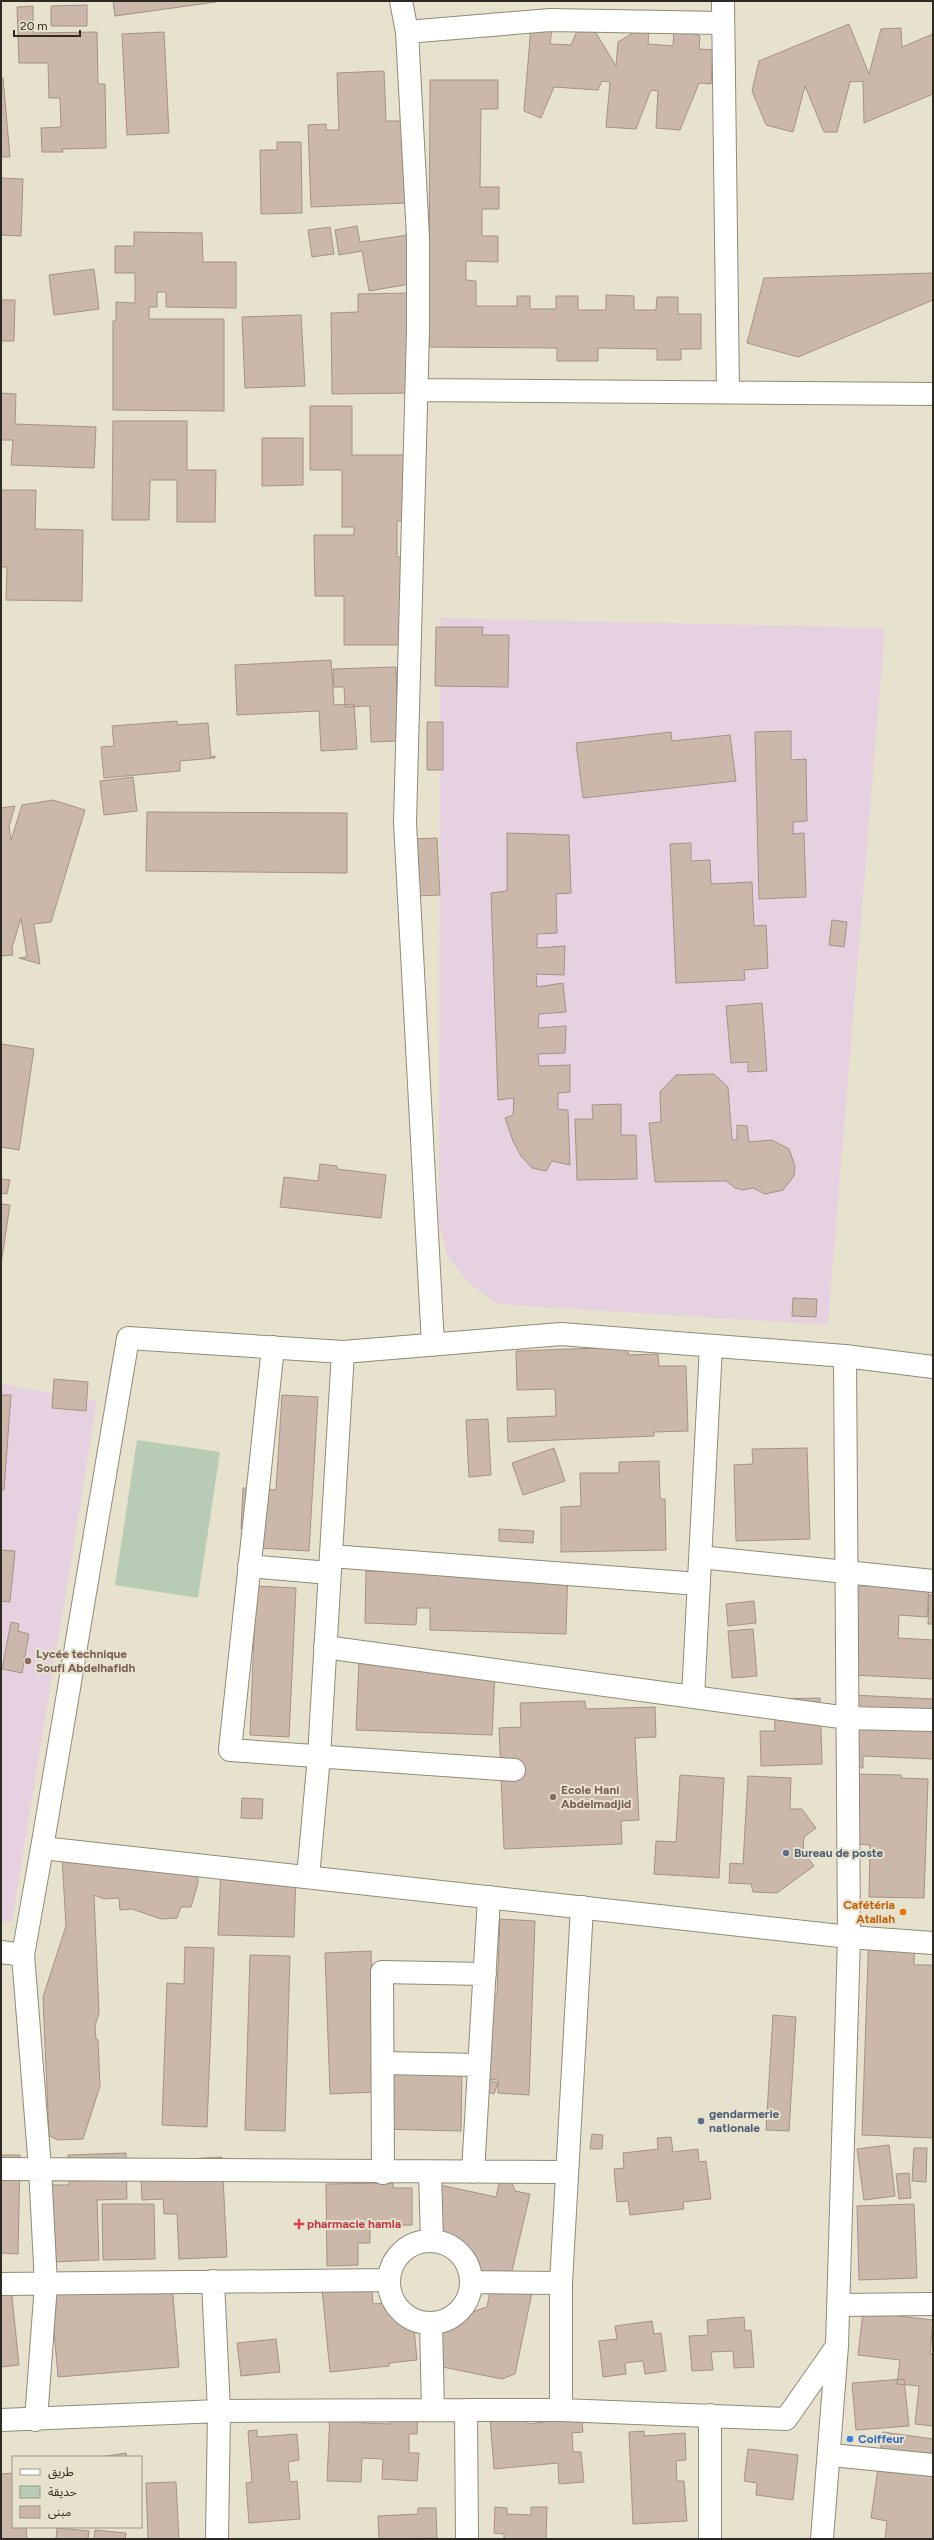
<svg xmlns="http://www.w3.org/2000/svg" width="934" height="2540" font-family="Figtree,'Noto Sans Arabic',sans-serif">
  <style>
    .education { fill: #e6d1e0 }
    .green { fill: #b8cbb4 }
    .building { fill: #cbb8ab; stroke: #a49286 }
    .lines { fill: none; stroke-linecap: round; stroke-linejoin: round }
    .minor-casing { stroke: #8f8b77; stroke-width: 24 }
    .tertiary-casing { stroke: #8f8b77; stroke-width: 24 }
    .minor { stroke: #fff; stroke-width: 22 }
    .tertiary { stroke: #fff; stroke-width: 22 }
    .education-dot { fill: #8d6e63; stroke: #e7e2cd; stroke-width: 1.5 }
    .service-dot { fill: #5c6f8a; stroke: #e7e2cd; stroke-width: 1.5 }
    .food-dot { fill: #e8710a; stroke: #e7e2cd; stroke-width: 1.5 }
    .health-dot { fill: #e0444e; stroke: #e7e2cd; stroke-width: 1.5 }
    .shop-dot { fill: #3f7fe0; stroke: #e7e2cd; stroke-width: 1.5 }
    .labels { text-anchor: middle; stroke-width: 4; stroke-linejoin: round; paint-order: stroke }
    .education-label { font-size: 12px; font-weight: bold; fill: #785e54; stroke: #e7e2cd; text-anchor: start }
    .service-label { font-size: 12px; font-weight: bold; fill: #4e5e75; stroke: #e7e2cd; text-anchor: start }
    .food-label { font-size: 12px; font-weight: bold; fill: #c56008; stroke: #e7e2cd; text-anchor: end }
    .health-label { font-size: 12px; font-weight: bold; fill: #be3a42; stroke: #e7e2cd; text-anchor: start }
    .shop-label { font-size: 12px; font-weight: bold; fill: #366cbe; stroke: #e7e2cd; text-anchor: start }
  </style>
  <rect width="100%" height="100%" fill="#e7e2cd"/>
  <!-- education -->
  <path class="education" d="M 440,618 L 885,628 L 828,1325 L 498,1304 L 470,1284 L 448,1257 L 439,1223 Z
    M 1,1384 L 97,1401 L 12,1922 L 1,1921 Z"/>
  <!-- green -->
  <path class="green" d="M 137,1440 L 220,1452 L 198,1598 L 115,1585 Z"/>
  <!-- building -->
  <path class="building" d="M 113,1 L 216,1 L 216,2 L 115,16 Z
    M 87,5 L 87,26 L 51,26 L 51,6 Z
    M 33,6 L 33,33 L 97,32 L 98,84 L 105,84 L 106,148 L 62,149 L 63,152 L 42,152 L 41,128 L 61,127 L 60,98 L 49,98 L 48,63 L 19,63 L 17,7 Z
    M 849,24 L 869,74 L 881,29 L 901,28 L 902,47 L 933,34 L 933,94 L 864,123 L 863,81 L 850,82 L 837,132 L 824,132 L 805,86 L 793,132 L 766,125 L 752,91 L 759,61 Z
    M 531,26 L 552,28 L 550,44 L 571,45 L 579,26 L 593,28 L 616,66 L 618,42 L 641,28 L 649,29 L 648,44 L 673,46 L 674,31 L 679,28 L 700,36 L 699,49 L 713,50 L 711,84 L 699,83 L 680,130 L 656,128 L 658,91 L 651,90 L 636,129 L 606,127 L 610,82 L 602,81 L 598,90 L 554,87 L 541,118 L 524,111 Z
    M 164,32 L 169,133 L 127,135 L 122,34 Z
    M 384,71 L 386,121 L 402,121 L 405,203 L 311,207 L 308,125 L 326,124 L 326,130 L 339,130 L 337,73 Z
    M 3,78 L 10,157 L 1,157 L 1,79 Z
    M 430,80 L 498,80 L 498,109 L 481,109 L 480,187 L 499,187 L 499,209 L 482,209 L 482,236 L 498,236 L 498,262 L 466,261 L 466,280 L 476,281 L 476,306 L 517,306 L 517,296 L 530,296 L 530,309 L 556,309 L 556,296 L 578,296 L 578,310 L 606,310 L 606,295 L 634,296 L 634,310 L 656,310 L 657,297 L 678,297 L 678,314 L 701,314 L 701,349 L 681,349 L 681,360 L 657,360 L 657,349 L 598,348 L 598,361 L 557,361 L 557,348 L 429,347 Z
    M 277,142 L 301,142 L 302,213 L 261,214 L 260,150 L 277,150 Z
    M 1,178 L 23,179 L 21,236 L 1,235 Z
    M 357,226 L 360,242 L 408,235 L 416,283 L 369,291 L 362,251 L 339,255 L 335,230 Z
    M 330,227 L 334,254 L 312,257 L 308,230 Z
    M 134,232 L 202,233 L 203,262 L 236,262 L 236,308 L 166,307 L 166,292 L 157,292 L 157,307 L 149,307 L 149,319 L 224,319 L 224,411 L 113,410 L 113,321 L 116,321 L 116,302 L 135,303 L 135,273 L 115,273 L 115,246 L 134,246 Z
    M 94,269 L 99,309 L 54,315 L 49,275 Z
    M 933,273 L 933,300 L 798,357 L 747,343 L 764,278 Z
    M 410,293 L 412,393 L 332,394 L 331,313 L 358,312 L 358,294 Z
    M 1,300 L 15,300 L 14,341 L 1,341 Z
    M 301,315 L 305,386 L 245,388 L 242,317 Z
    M 1,393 L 16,394 L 15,424 L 96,427 L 94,468 L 11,465 L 13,440 L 1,440 Z
    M 310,406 L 352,406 L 352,455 L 406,455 L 407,521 L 397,521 L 397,557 L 402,557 L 402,645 L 344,645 L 344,596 L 315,596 L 314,535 L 354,535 L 354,527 L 342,527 L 342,470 L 310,470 Z
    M 113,421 L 187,421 L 187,470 L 216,470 L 215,522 L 177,522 L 177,480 L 150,480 L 149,520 L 112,520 Z
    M 262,438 L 303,438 L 303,485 L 262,486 Z
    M 1,490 L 36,490 L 35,529 L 83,530 L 82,601 L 6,600 L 7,567 L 1,567 Z
    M 436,627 L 483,627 L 482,635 L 509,635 L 508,687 L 435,686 Z
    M 331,660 L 334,705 L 354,704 L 357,749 L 321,751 L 319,711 L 237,715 L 235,665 Z
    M 396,667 L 398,741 L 371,742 L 370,706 L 345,707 L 344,687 L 334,687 L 333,669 Z
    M 177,721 L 177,725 L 208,723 L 211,757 L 215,756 L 215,758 L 180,761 L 180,771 L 104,778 L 101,747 L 114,746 L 112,726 Z
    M 427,722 L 443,722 L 443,770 L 427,770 Z
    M 791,731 L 791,760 L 806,759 L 807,821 L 793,822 L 793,834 L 804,833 L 806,897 L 759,899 L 755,732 Z
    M 671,732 L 672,741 L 730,735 L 736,781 L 583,798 L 576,743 Z
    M 133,777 L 137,811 L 104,815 L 100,781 Z
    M 53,800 L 85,810 L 51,922 L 34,924 L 40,964 L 19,958 L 27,957 L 21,918 L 12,948 L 13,955 L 1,956 L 1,808 L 15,806 L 9,826 L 11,840 L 22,805 Z
    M 147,812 L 347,813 L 347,873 L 146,871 Z
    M 507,833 L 569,835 L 571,893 L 556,894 L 557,933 L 537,934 L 537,948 L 565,946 L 564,975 L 536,974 L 537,987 L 563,983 L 566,1012 L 539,1014 L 538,1028 L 566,1026 L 565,1053 L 538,1054 L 539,1066 L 570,1065 L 570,1092 L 558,1093 L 558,1109 L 568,1110 L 570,1165 L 552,1161 L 546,1171 L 532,1168 L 521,1156 L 513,1141 L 505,1118 L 513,1115 L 514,1098 L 498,1100 L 491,893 L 507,891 Z
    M 437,838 L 440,895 L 416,896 L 414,839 Z
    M 691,843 L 691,861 L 710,860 L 711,884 L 752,882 L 754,926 L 766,925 L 768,968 L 744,970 L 745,980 L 676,983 L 670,844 Z
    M 832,920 L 847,922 L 844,947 L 829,945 Z
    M 762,1003 L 767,1071 L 748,1072 L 748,1062 L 731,1063 L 726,1006 Z
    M 1,1044 L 34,1049 L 19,1150 L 1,1147 Z
    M 714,1074 L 728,1087 L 732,1140 L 737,1140 L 737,1125 L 747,1126 L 749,1142 L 772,1140 L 789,1149 L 795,1166 L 794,1176 L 783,1190 L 765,1194 L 753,1188 L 743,1190 L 735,1188 L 726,1181 L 655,1182 L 649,1123 L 661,1122 L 660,1092 L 676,1075 Z
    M 621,1104 L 621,1135 L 636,1135 L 637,1179 L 577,1180 L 575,1119 L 593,1119 L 592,1105 Z
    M 320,1164 L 337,1166 L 337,1169 L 386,1175 L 381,1218 L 280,1207 L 284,1177 L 318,1181 Z
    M 1,1179 L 10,1180 L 7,1194 L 1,1193 Z
    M 1,1204 L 10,1205 L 1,1264 Z
    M 793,1298 L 817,1299 L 816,1317 L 792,1316 Z
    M 628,1347 L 628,1355 L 658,1354 L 659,1366 L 686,1366 L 688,1431 L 654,1432 L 654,1436 L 508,1442 L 507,1418 L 556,1416 L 555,1389 L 517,1390 L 516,1351 Z
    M 54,1379 L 88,1382 L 86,1411 L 52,1408 Z
    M 1,1395 L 11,1395 L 4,1490 L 1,1489 Z
    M 282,1395 L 318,1397 L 309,1551 L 260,1548 L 261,1531 L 241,1529 L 243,1488 L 276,1490 Z
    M 488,1419 L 491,1475 L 469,1477 L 466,1420 Z
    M 554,1448 L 565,1481 L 523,1495 L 512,1463 Z
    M 807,1448 L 810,1539 L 736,1541 L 734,1465 L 753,1464 L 752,1449 Z
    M 659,1461 L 660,1499 L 665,1499 L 666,1550 L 561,1552 L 561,1507 L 581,1506 L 580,1473 L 619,1473 L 619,1462 Z
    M 499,1529 L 534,1531 L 533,1543 L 499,1541 Z
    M 1,1550 L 15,1551 L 10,1602 L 1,1601 Z
    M 381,1559 L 568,1564 L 566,1634 L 430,1630 L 430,1608 L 417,1608 L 416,1625 L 365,1623 L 366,1571 L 380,1571 Z
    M 867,1567 L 930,1571 L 927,1617 L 899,1615 L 898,1638 L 933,1640 L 933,1679 L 852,1675 L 857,1586 L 866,1586 Z
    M 256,1586 L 296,1588 L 289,1737 L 250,1735 Z
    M 929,1595 L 933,1595 L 933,1624 L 928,1624 Z
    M 754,1601 L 756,1623 L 728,1626 L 726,1604 Z
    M 11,1622 L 19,1624 L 18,1631 L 29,1634 L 22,1673 L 2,1669 Z
    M 753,1629 L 757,1676 L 732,1678 L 728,1631 Z
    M 359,1660 L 495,1671 L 492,1735 L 356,1730 Z
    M 852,1695 L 933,1699 L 933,1759 L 863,1756 L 863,1768 L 849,1767 Z
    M 820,1698 L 822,1764 L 761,1766 L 760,1731 L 775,1731 L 774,1699 Z
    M 585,1701 L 586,1709 L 655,1707 L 656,1737 L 635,1738 L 639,1820 L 621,1821 L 622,1844 L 504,1849 L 499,1728 L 521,1727 L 520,1703 Z
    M 855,1774 L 901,1775 L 901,1778 L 928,1779 L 924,1898 L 869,1897 L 870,1845 L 853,1844 Z
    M 680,1775 L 724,1778 L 719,1878 L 654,1874 L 656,1841 L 676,1842 Z
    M 748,1776 L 791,1778 L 790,1809 L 802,1809 L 816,1828 L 804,1837 L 803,1851 L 814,1866 L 777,1893 L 753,1892 L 751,1884 L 729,1883 L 730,1863 L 743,1864 Z
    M 242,1798 L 263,1799 L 262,1819 L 241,1818 Z
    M 179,1852 L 197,1858 L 198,1883 L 191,1907 L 181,1907 L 177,1918 L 161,1919 L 132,1909 L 120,1910 L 119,1898 L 104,1899 L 94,1895 L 99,2013 L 95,2026 L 96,2039 L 98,2040 L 100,2086 L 83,2139 L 58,2140 L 49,2136 L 43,1997 L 66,1926 L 62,1857 Z
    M 221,1868 L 296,1871 L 294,1937 L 218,1935 Z
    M 500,1919 L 535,1921 L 529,2095 L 498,2093 L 498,2080 L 482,2079 L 485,1995 L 497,1995 Z
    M 869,1930 L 915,1932 L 914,1965 L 933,1965 L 933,2138 L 862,2135 Z
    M 185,1947 L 214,1948 L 207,2127 L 162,2125 L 167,1983 L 184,1984 Z
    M 371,1951 L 375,2092 L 330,2094 L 325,1953 Z
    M 250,1955 L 290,1956 L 285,2131 L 245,2130 Z
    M 773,2015 L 796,2017 L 789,2131 L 766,2130 Z
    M 382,2063 L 462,2065 L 461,2131 L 380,2129 Z
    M 484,2079 L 498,2083 L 494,2094 L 481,2090 Z
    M 592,2134 L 603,2135 L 602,2149 L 590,2149 Z
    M 671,2137 L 673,2152 L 698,2149 L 699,2162 L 706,2161 L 711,2199 L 683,2202 L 684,2209 L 630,2215 L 628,2201 L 617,2202 L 614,2169 L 624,2168 L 623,2153 L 658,2149 L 657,2138 Z
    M 889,2145 L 895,2196 L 864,2200 L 857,2149 Z
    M 914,2148 L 927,2148 L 926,2182 L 912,2181 Z
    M 126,2153 L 127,2199 L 97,2200 L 99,2260 L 52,2262 L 50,2185 L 69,2185 L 68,2155 Z
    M 1,2155 L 20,2155 L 18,2254 L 1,2253 Z
    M 222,2157 L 227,2257 L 179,2259 L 177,2214 L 164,2214 L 163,2199 L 142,2200 L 141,2179 L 154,2161 Z
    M 909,2173 L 911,2198 L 899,2199 L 896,2174 Z
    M 511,2180 L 515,2191 L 530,2194 L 511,2275 L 533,2288 L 515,2374 L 502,2379 L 438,2366 L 435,2359 L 443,2322 L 487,2307 L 491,2286 L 471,2276 L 463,2251 L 428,2243 L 440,2185 L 496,2197 L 499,2184 Z
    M 393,2183 L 393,2188 L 412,2188 L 412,2225 L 370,2226 L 370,2243 L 358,2243 L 358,2265 L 327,2266 L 326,2184 Z
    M 102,2204 L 154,2204 L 155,2259 L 103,2260 Z
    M 914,2204 L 917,2278 L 859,2280 L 857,2206 Z
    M 10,2277 L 19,2365 L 1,2367 L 1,2278 Z
    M 371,2279 L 373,2304 L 405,2301 L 406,2319 L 413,2318 L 417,2360 L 389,2363 L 389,2366 L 330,2372 L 322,2289 Z
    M 172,2284 L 179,2367 L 58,2377 L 50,2285 Z
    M 863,2312 L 933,2320 L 930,2354 L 933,2354 L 933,2426 L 915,2424 L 919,2386 L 897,2384 L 900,2360 L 858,2355 Z
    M 744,2317 L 745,2331 L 751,2330 L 754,2367 L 734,2368 L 733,2351 L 711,2352 L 713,2370 L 692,2371 L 689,2336 L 708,2335 L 707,2320 Z
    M 652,2321 L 654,2334 L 661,2333 L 666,2371 L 645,2374 L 643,2361 L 625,2363 L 626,2374 L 603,2377 L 599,2341 L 617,2339 L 615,2326 Z
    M 276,2339 L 280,2372 L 241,2376 L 237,2343 Z
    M 904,2379 L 909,2426 L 856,2430 L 852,2383 Z
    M 581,2412 L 583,2432 L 572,2433 L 573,2452 L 581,2452 L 584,2482 L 559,2484 L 558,2463 L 494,2469 L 490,2418 L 527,2414 L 528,2424 L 551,2421 L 551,2414 Z
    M 391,2413 L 418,2414 L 417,2434 L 409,2434 L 409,2453 L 419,2453 L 417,2481 L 382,2479 L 383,2459 L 362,2458 L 361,2482 L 327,2481 L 330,2414 L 363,2415 L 362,2423 L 390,2424 Z
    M 257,2430 L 257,2437 L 297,2434 L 299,2460 L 288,2462 L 290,2482 L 297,2481 L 300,2519 L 249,2523 L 246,2483 L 252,2482 L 248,2431 Z
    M 644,2431 L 644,2436 L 685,2433 L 686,2460 L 676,2461 L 677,2481 L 684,2481 L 687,2521 L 633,2524 L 629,2432 Z
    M 883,2432 L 933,2439 L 933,2539 L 885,2539 L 887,2521 L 871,2518 Z
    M 748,2449 L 798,2455 L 793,2500 L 756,2495 L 757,2483 L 744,2481 Z
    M 126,2453 L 127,2457 L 100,2457 Z
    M 13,2473 L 13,2527 L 26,2527 L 27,2539 L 1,2539 L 1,2474 Z
    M 176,2482 L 179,2539 L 148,2539 L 146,2483 Z
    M 495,2507 L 507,2508 L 507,2514 L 531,2515 L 531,2507 L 547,2507 L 546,2539 L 504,2539 L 504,2534 L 494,2533 Z
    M 418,2508 L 436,2508 L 437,2538 L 379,2539 L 378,2516 L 418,2514 Z
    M 57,2528 L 89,2531 L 88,2539 L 56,2539 Z
    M 95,2530 L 126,2533 L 125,2539 L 94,2539 Z"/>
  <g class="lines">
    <defs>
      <path id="minor" d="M 401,1 L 407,32
        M 723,1 L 728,392
        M 417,390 L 933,394
        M 433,1345 L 405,823 L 418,330 L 418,237 L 407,32 L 550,20 L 722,23
        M 273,1347 L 230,1750 L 514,1770
        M 331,1556 L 699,1584
        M 700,1557 L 933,1581
        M 249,1566 L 329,1573
        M 325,1647 L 848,1718 L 933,1720
        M 693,1697 L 711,1346
        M 42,1848 L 128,1338 L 343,1352 L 561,1334 L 845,1356 L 933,1367
        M 308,1877 L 319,1756 L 343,1352
        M 23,1955 L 40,2168 L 46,2284 L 36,2420
        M 383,2063 L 479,2065
        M 1,2169 L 565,2172
        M 430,2172 L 432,2241
        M 473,2172 L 489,1897
        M 383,2173 L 382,1972 L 485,1974
        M389 2282a41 41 0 1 1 82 0a41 41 0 1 1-82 0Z
        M 213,2281 L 219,2411 L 217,2539
        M 471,2282 L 561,2283 L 582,1907
        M 1,2284 L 389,2280
        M 839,2305 L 933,2304
        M 431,2323 L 433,2410
        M 466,2410 L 467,2539
        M 561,2410 L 561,2283
        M 710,2415 L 710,2539
        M 1,2420 L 219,2411 L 466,2410 L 561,2410 L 786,2419 L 837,2346 L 849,1937 L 845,1356
        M 831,2455 L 933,2465
        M 822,2539 L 837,2346"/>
      <path id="tertiary" d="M 1,1952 L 23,1955 L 42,1848 L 849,1937 L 933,1943"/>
    </defs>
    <!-- minor casing -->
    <use href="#minor" class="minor-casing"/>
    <!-- tertiary casing -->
    <use href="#tertiary" class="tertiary-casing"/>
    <!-- minor -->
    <use href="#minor" class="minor"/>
    <!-- tertiary -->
    <use href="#tertiary" class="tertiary"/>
  </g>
  <!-- markers -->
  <g class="education-dot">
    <circle cx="28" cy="1661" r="4"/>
    <circle cx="553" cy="1797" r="4"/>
  </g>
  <g class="service-dot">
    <circle cx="786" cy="1853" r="4"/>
    <circle cx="701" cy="2121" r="4"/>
  </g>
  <circle class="food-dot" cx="903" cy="1912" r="4"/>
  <path class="health-dot" d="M297 2218h4v4h4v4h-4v4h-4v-4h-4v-4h4z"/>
  <circle class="shop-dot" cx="850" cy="2439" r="4"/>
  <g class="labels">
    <!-- education labels -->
    <g class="education-label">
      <text x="36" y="1658">Lycée technique<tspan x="36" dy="14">Soufi Abdelhafidh</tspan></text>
      <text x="561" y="1794">Ecole Hani<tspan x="561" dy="14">Abdelmadjid</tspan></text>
    </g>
    <!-- service labels -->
    <g class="service-label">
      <text x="794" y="1857">Bureau de poste</text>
      <text x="709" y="2118">gendarmerie<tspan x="709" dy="14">nationale</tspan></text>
    </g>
    <!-- food labels -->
    <g class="food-label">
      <text x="895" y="1909">Cafétéria<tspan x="895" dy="14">Atallah</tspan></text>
    </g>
    <!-- health labels -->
    <g class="health-label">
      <text x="307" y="2228">pharmacie hamla</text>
    </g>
    <!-- shop labels -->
    <g class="shop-label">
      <text x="858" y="2443">Coiffeur</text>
    </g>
  </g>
  <!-- border -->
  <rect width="934" height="2540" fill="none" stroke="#2c2a22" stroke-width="4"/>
  <!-- legend -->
  <rect x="12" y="2456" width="130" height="72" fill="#e7e2cd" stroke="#9c9889"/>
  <rect x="20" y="2469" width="20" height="6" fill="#ffffff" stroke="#9c9889"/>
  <text x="48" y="2476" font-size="12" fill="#2c2a22">طريق</text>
  <rect x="20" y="2486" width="20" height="12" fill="#b8cbb4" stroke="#9c9889"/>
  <text x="48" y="2496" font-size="12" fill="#2c2a22">حديقة</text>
  <rect x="20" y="2506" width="20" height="12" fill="#cbb8ab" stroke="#9c9889"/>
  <text x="48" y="2516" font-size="12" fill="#2c2a22">مبنى</text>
  <!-- scale -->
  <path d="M14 30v6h66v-6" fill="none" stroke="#2c2a22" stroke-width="2"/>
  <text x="20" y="30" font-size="12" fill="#2c2a22" stroke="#e7e2cd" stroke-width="3" paint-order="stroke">20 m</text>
</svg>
